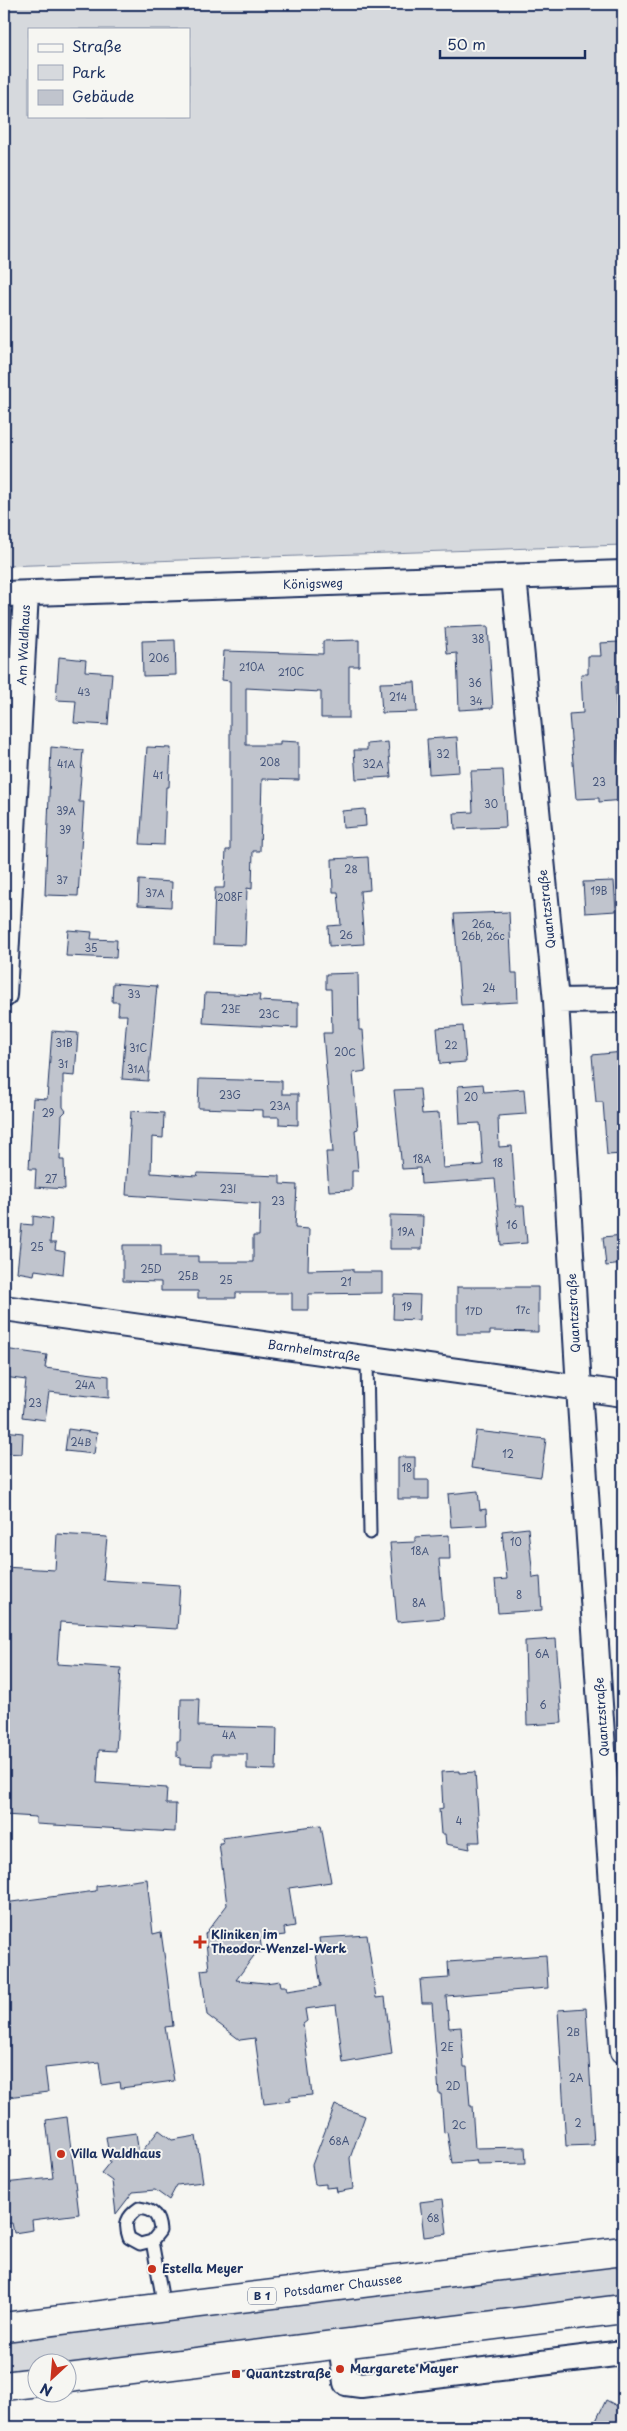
<svg xmlns="http://www.w3.org/2000/svg" width="627" height="2431" font-family="'Playpen Sans',sans-serif">
  <style>
    .green { fill: #d6d9dd; stroke: #78849e; fill-rule: evenodd }
    .building { fill: #c0c4cd; stroke: #1b2f5e }
    .lines { fill: none; stroke-linecap: round; stroke-linejoin: round }
    .service-casing { stroke: #1b2f5e; stroke-width: 15 }
    .minor-casing { stroke: #1b2f5e; stroke-width: 28 }
    .primary-casing { stroke: #1b2f5e; stroke-width: 31 }
    .service { stroke: #f6f6f2; stroke-width: 11 }
    .minor { stroke: #f6f6f2; stroke-width: 24 }
    .primary { stroke: #f6f6f2; stroke-width: 28 }
    .poi-dot { fill: #c8321e; stroke: #f6f6f2; stroke-width: 2 }
    .labels { text-anchor: middle; stroke-width: 4; stroke-linejoin: round; paint-order: stroke }
    .number-label { font-size: 10px; fill: #44547a }
    .shield { fill: #f6f6f2; stroke: #5d6b8a; stroke-width: 1 }
    .shield-label { font-size: 11px; font-weight: bold; fill: #1b2f5e }
    .street-label { font-size: 12px; fill: #1b2f5e; stroke: #f6f6f2 }
    .poi-label { font-size: 12px; font-weight: bold; fill: #1b2f5e; stroke: #f6f6f2; text-anchor: start }
  </style>
  <rect width="100%" height="100%" fill="#f6f6f2"/>
  <filter id="ink" filterUnits="userSpaceOnUse"><feTurbulence type="fractalNoise" baseFrequency=".02" numOctaves="2"/><feDisplacementMap in="SourceGraphic" scale="10" xChannelSelector="R" yChannelSelector="G"/><feConvolveMatrix kernelMatrix="1 2 1 2 8 2 1 2 1" color-interpolation-filters="sRGB"/></filter>
  <g filter="url(#ink)">
    <!-- green -->
    <path class="green" d="M 4,4 L 623,4 L 623,545 L 4,566 ZM 29,29 L 189,29 L 189,116 L 29,116 Z
      M 623,2262 L 623,2299 L 68,2369 L 68,2364 L 38,2364 L 37,2373 L 4,2377 L 4,2337 Z"/>
    <!-- building -->
    <path class="building" d="M 488,626 L 493,708 L 459,710 L 457,653 L 447,654 L 445,628 Z
      M 175,640 L 176,675 L 143,676 L 142,641 Z
      M 359,640 L 359,666 L 349,666 L 349,718 L 321,718 L 321,692 L 246,688 L 246,745 L 280,745 L 280,741 L 299,742 L 299,780 L 262,779 L 260,851 L 253,851 L 252,889 L 247,888 L 245,945 L 213,944 L 215,888 L 224,888 L 226,850 L 230,850 L 230,681 L 222,680 L 224,651 L 323,654 L 323,641 Z
      M 619,642 L 620,652 L 623,652 L 623,686 L 615,686 L 620,764 L 623,764 L 623,800 L 599,802 L 599,798 L 576,799 L 569,714 L 583,713 L 581,674 L 588,674 L 588,656 L 601,656 L 600,643 Z
      M 59,657 L 86,660 L 85,671 L 112,673 L 108,725 L 74,723 L 76,701 L 56,700 Z
      M 415,682 L 417,712 L 382,713 L 380,683 Z
      M 457,737 L 459,772 L 429,774 L 427,739 Z
      M 388,742 L 391,777 L 356,779 L 354,750 L 367,750 L 367,744 Z
      M 51,747 L 83,750 L 79,802 L 84,802 L 78,896 L 45,895 Z
      M 147,747 L 171,748 L 169,787 L 166,787 L 164,845 L 140,844 Z
      M 503,770 L 506,827 L 455,829 L 454,813 L 473,812 L 471,771 Z
      M 365,809 L 366,826 L 343,828 L 342,811 Z
      M 368,857 L 370,890 L 360,891 L 364,944 L 329,946 L 328,926 L 341,925 L 338,892 L 333,892 L 332,859 Z
      M 139,880 L 172,882 L 171,907 L 138,905 Z
      M 614,881 L 616,911 L 585,913 L 583,882 Z
      M 509,912 L 512,973 L 517,973 L 518,1002 L 461,1005 L 454,914 Z
      M 68,930 L 92,932 L 91,939 L 117,940 L 116,958 L 66,956 Z
      M 358,973 L 359,1030 L 363,1030 L 366,1071 L 353,1073 L 358,1129 L 355,1130 L 358,1171 L 352,1171 L 352,1190 L 329,1191 L 326,1152 L 333,1152 L 323,1033 L 332,1033 L 331,989 L 326,989 L 326,974 Z
      M 113,983 L 157,986 L 148,1081 L 122,1079 L 127,1015 L 118,1015 L 119,1002 L 112,1002 Z
      M 205,993 L 260,995 L 259,1001 L 298,1003 L 298,1028 L 203,1023 Z
      M 463,1026 L 466,1062 L 440,1064 L 437,1028 Z
      M 52,1031 L 78,1033 L 75,1076 L 63,1075 L 63,1107 L 66,1111 L 62,1115 L 60,1160 L 64,1160 L 65,1189 L 35,1187 L 36,1169 L 29,1169 L 33,1098 L 47,1099 Z
      M 623,1052 L 623,1154 L 607,1155 L 603,1102 L 596,1102 L 592,1055 Z
      M 199,1079 L 282,1081 L 282,1094 L 298,1094 L 298,1125 L 279,1124 L 279,1117 L 263,1117 L 263,1110 L 198,1108 Z
      M 483,1084 L 484,1092 L 524,1089 L 526,1114 L 498,1116 L 499,1147 L 512,1146 L 516,1206 L 524,1206 L 527,1243 L 501,1245 L 495,1179 L 421,1184 L 420,1168 L 402,1169 L 394,1090 L 420,1089 L 422,1114 L 439,1113 L 443,1168 L 483,1165 L 480,1123 L 460,1124 L 458,1086 Z
      M 131,1111 L 164,1113 L 163,1138 L 152,1137 L 151,1173 L 197,1176 L 198,1173 L 280,1176 L 280,1184 L 297,1185 L 295,1228 L 309,1229 L 308,1270 L 353,1269 L 353,1272 L 382,1272 L 382,1293 L 308,1294 L 308,1310 L 292,1310 L 292,1293 L 236,1293 L 236,1298 L 198,1298 L 198,1291 L 161,1291 L 161,1282 L 123,1281 L 123,1245 L 161,1245 L 161,1256 L 198,1256 L 198,1262 L 253,1262 L 253,1236 L 259,1236 L 260,1204 L 126,1195 Z
      M 390,1215 L 423,1216 L 422,1249 L 390,1249 Z
      M 33,1216 L 52,1219 L 50,1243 L 56,1243 L 55,1250 L 65,1252 L 63,1274 L 35,1270 L 34,1275 L 17,1272 L 22,1224 L 33,1225 Z
      M 623,1235 L 623,1264 L 606,1266 L 603,1237 Z
      M 457,1287 L 538,1287 L 538,1332 L 490,1331 L 490,1334 L 457,1334 Z
      M 394,1294 L 420,1295 L 419,1320 L 393,1319 Z
      M 4,1349 L 47,1355 L 45,1368 L 109,1376 L 109,1398 L 49,1392 L 45,1420 L 22,1417 L 26,1380 L 4,1377 Z
      M 68,1429 L 97,1433 L 94,1454 L 65,1451 Z
      M 4,1431 L 23,1433 L 22,1454 L 4,1453 Z
      M 476,1431 L 546,1439 L 541,1477 L 471,1468 Z
      M 398,1457 L 415,1457 L 415,1480 L 429,1480 L 429,1499 L 398,1499 Z
      M 478,1491 L 480,1510 L 486,1509 L 487,1525 L 451,1527 L 448,1494 Z
      M 528,1528 L 533,1578 L 540,1577 L 542,1610 L 498,1613 L 495,1580 L 507,1579 L 502,1531 Z
      M 57,1534 L 107,1537 L 103,1580 L 180,1585 L 177,1629 L 60,1622 L 57,1664 L 121,1668 L 116,1751 L 99,1750 L 97,1783 L 167,1788 L 166,1804 L 176,1804 L 175,1832 L 36,1824 L 36,1817 L 4,1815 L 4,1567 L 55,1570 Z
      M 449,1535 L 450,1559 L 439,1559 L 444,1618 L 397,1622 L 390,1543 L 415,1542 L 415,1537 Z
      M 556,1639 L 562,1723 L 527,1725 L 525,1641 Z
      M 181,1699 L 199,1699 L 198,1726 L 277,1728 L 276,1770 L 247,1769 L 247,1754 L 212,1754 L 212,1766 L 180,1765 L 180,1758 L 177,1757 L 177,1741 L 180,1741 Z
      M 459,1771 L 459,1773 L 475,1772 L 480,1842 L 469,1842 L 470,1849 L 446,1844 L 445,1834 L 441,1834 L 439,1809 L 443,1808 L 441,1772 Z
      M 321,1825 L 331,1882 L 289,1888 L 295,1926 L 284,1928 L 285,1935 L 260,1938 L 262,1952 L 256,1953 L 236,1980 L 265,1983 L 280,1981 L 281,1986 L 286,1986 L 287,1991 L 321,1986 L 316,1954 L 321,1953 L 319,1938 L 367,1935 L 376,1998 L 385,1997 L 392,2054 L 343,2063 L 336,2005 L 305,2009 L 307,2021 L 303,2024 L 312,2095 L 290,2097 L 290,2101 L 264,2104 L 255,2038 L 240,2040 L 207,2015 L 201,1970 L 209,1969 L 205,1934 L 227,1905 L 219,1843 L 223,1843 L 222,1838 Z
      M 147,1879 L 153,1934 L 161,1932 L 167,1975 L 173,2026 L 165,2027 L 174,2081 L 121,2088 L 120,2082 L 102,2085 L 99,2062 L 45,2068 L 48,2092 L 7,2097 L 4,2070 L 4,1903 L 96,1891 L 96,1886 Z
      M 546,1955 L 548,1988 L 446,1996 L 449,2028 L 461,2027 L 464,2067 L 467,2067 L 470,2106 L 472,2106 L 475,2148 L 525,2147 L 526,2163 L 477,2164 L 476,2159 L 476,2161 L 452,2163 L 447,2132 L 444,2133 L 441,2094 L 439,2094 L 432,2003 L 422,2003 L 420,1980 L 449,1978 L 448,1962 Z
      M 586,2008 L 594,2145 L 566,2146 L 558,2010 Z
      M 335,2105 L 365,2116 L 350,2158 L 353,2189 L 337,2192 L 336,2187 L 326,2188 L 326,2184 L 315,2185 L 312,2165 Z
      M 67,2117 L 79,2214 L 32,2220 L 33,2230 L 14,2233 L 12,2223 L 4,2224 L 4,2183 L 53,2178 L 46,2120 Z
      M 159,2130 L 172,2140 L 196,2136 L 203,2182 L 177,2185 L 169,2200 L 155,2190 L 133,2192 L 116,2214 L 112,2181 L 101,2173 L 110,2162 L 106,2137 L 136,2133 L 139,2155 Z
      M 443,2199 L 447,2234 L 424,2237 L 420,2202 Z
      M 606,2400 L 623,2409 L 623,2427 L 593,2427 Z"/>
    <g class="lines">
      <defs>
        <path id="service" d="M 367,1359 L 370,1533
          M 152,2241 L 140,2244 L 129,2238 C 124,2224 126,2217 139,2208 C 154,2210 159,2216 160,2231 L 152,2241 L 164,2307"/>
        <path id="minor" d="M 514,577 L 556,1001 L 579,1388 L 623,2051
          M 4,594 L 623,573
          M 4,995 L 26,594
          M 556,1001 L 623,1000
          M 4,1308 L 623,1394
          M 341,2344 L 346,2383 L 361,2385 L 623,2353"/>
        <path id="primary" d="M 4,2327 L 623,2251
          M 68,2378 L 623,2309
          M 4,2386 L 38,2382"/>
      </defs>
      <!-- service casing -->
      <use href="#service" class="service-casing"/>
      <!-- minor casing -->
      <use href="#minor" class="minor-casing"/>
      <!-- primary casing -->
      <use href="#primary" class="primary-casing"/>
      <!-- service -->
      <use href="#service" class="service"/>
      <!-- minor -->
      <use href="#minor" class="minor"/>
      <!-- primary -->
      <use href="#primary" class="primary"/>
    </g>
  </g>
  <!-- markers -->
  <g class="poi-dot">
    <path d="M197.5 1934.5h5v5h5v5h-5v5h-5v-5h-5v-5h5z"/>
    <circle cx="61" cy="2154" r="5"/>
    <circle cx="152" cy="2269" r="5"/>
    <circle cx="340" cy="2369" r="5"/>
    <rect x="231" y="2369" width="10" height="10" rx="2.5"/>
  </g>
  <g class="labels">
    <!-- number labels -->
    <g class="number-label">
      <text x="478" y="643">38</text>
      <text x="159" y="662">206</text>
      <text x="252" y="671">210A</text>
      <text x="291" y="676">210C</text>
      <text x="475" y="687">36</text>
      <text x="84" y="696">43</text>
      <text x="398" y="701">214</text>
      <text x="476" y="705">34</text>
      <text x="443" y="758">32</text>
      <text x="270" y="766">208</text>
      <text x="66" y="768">41A</text>
      <text x="373" y="768">32A</text>
      <text x="158" y="779">41</text>
      <text x="599" y="786">23</text>
      <text x="491" y="808">30</text>
      <text x="66" y="815">39A</text>
      <text x="65" y="834">39</text>
      <text x="351" y="873">28</text>
      <text x="62" y="884">37</text>
      <text x="599" y="895">19B</text>
      <text x="155" y="897">37A</text>
      <text x="230" y="901">208F</text>
      <text x="483" y="928">26a,<tspan x="483" dy="12">26b, 26c</tspan></text>
      <text x="346" y="939">26</text>
      <text x="91" y="952">35</text>
      <text x="489" y="992">24</text>
      <text x="134" y="998">33</text>
      <text x="231" y="1013">23E</text>
      <text x="269" y="1018">23C</text>
      <text x="64" y="1047">31B</text>
      <text x="451" y="1049">22</text>
      <text x="138" y="1052">31C</text>
      <text x="345" y="1056">20C</text>
      <text x="63" y="1068">31</text>
      <text x="136" y="1073">31A</text>
      <text x="230" y="1099">23G</text>
      <text x="471" y="1101">20</text>
      <text x="280" y="1110">23A</text>
      <text x="48" y="1117">29</text>
      <text x="422" y="1163">18A</text>
      <text x="498" y="1167">18</text>
      <text x="51" y="1183">27</text>
      <text x="228" y="1193">23I</text>
      <text x="278" y="1205">23</text>
      <text x="512" y="1229">16</text>
      <text x="406" y="1236">19A</text>
      <text x="37" y="1251">25</text>
      <text x="151" y="1273">25D</text>
      <text x="188" y="1280">25B</text>
      <text x="226" y="1284">25</text>
      <text x="346" y="1286">21</text>
      <text x="407" y="1311">19</text>
      <text x="523" y="1314">17c</text>
      <text x="474" y="1315">17D</text>
      <text x="85" y="1389">24A</text>
      <text x="35" y="1407">23</text>
      <text x="81" y="1446">24B</text>
      <text x="508" y="1458">12</text>
      <text x="407" y="1472">18</text>
      <text x="516" y="1546">10</text>
      <text x="420" y="1555">18A</text>
      <text x="519" y="1599">8</text>
      <text x="419" y="1607">8A</text>
      <text x="542" y="1658">6A</text>
      <text x="543" y="1709">6</text>
      <text x="229" y="1739">4A</text>
      <text x="459" y="1825">4</text>
      <text x="573" y="2036">2B</text>
      <text x="447" y="2051">2E</text>
      <text x="576" y="2082">2A</text>
      <text x="453" y="2090">2D</text>
      <text x="578" y="2127">2</text>
      <text x="459" y="2129">2C</text>
      <text x="339" y="2145">68A</text>
      <text x="433" y="2222">68</text>
    </g>
    <!-- shield labels -->
    <rect class="shield" x="248" y="2287.5" width="28" height="17" rx="4"/>
    <g class="shield-label">
      <text x="262" y="2300">B 1</text>
    </g>
    <!-- street labels -->
    <g class="street-label">
      <text transform="translate(313 584) rotate(-2)" y="4">Königsweg</text>
      <text transform="translate(24 645) rotate(-87)" y="4">Am Waldhaus</text>
      <text transform="translate(547 909) rotate(-96)" y="4">Quantzstraße</text>
      <text transform="translate(574 1313) rotate(-93)" y="4">Quantzstraße</text>
      <text transform="translate(314 1351) rotate(8)" y="4">Barnhelmstraße</text>
      <text transform="translate(602 1717) rotate(-94)" y="4">Quantzstraße</text>
      <text transform="translate(343 2286) rotate(-7)" y="4">Potsdamer Chaussee</text>
    </g>
    <!-- poi labels -->
    <g class="poi-label">
      <text x="211" y="1939">Kliniken im<tspan x="211" dy="14">Theodor-Wenzel-Werk</tspan></text>
      <text x="71" y="2158">Villa Waldhaus</text>
      <text x="162" y="2273">Estella Meyer</text>
      <text x="350" y="2373">Margarete Mayer</text>
      <text x="246" y="2378">Quantzstraße</text>
    </g>
  </g>
  <!-- margin -->
  <rect width="627" height="2431" fill="none" stroke="#f6f6f2" stroke-width="20"/>
  <rect x="10" y="10" width="607" height="2411" fill="none" stroke="#1b2f5e" stroke-width="2" filter="url(#ink)"/>
  <!-- legend -->
  <rect x="28" y="28" width="162" height="90" fill="#f6f6f2" stroke="#9ea6b7"/>
  <rect x="38" y="44" width="25" height="8" fill="#f6f6f2" stroke="#9ea6b7"/>
  <text x="72" y="52" font-size="15" fill="#1b2f5e">Straße</text>
  <rect x="38" y="65" width="25" height="15" fill="#d6d9dd" stroke="#9ea6b7"/>
  <text x="72" y="78" font-size="15" fill="#1b2f5e">Park</text>
  <rect x="38" y="90" width="25" height="15" fill="#c0c4cd" stroke="#9ea6b7"/>
  <text x="72" y="102" font-size="15" fill="#1b2f5e">Gebäude</text>
  <!-- north arrow -->
  <g transform="translate(52 2378) rotate(206)"><circle r="24" fill="#f6f6f2" stroke="#9ea6b7"/>
  <path d="M0-4L9 19L0 12L-9 19Z" fill="#c8321e"/>
  <text y="-8" font-size="14" font-weight="bold" text-anchor="middle" fill="#1b2f5e">N</text>
  </g>
  <!-- scale -->
  <path d="M440 50v8h145v-8" fill="none" stroke="#1b2f5e" stroke-width="2.5"/>
  <text x="447" y="50" font-size="15" fill="#1b2f5e" stroke="#f6f6f2" stroke-width="4" paint-order="stroke">50 m</text>
</svg>
